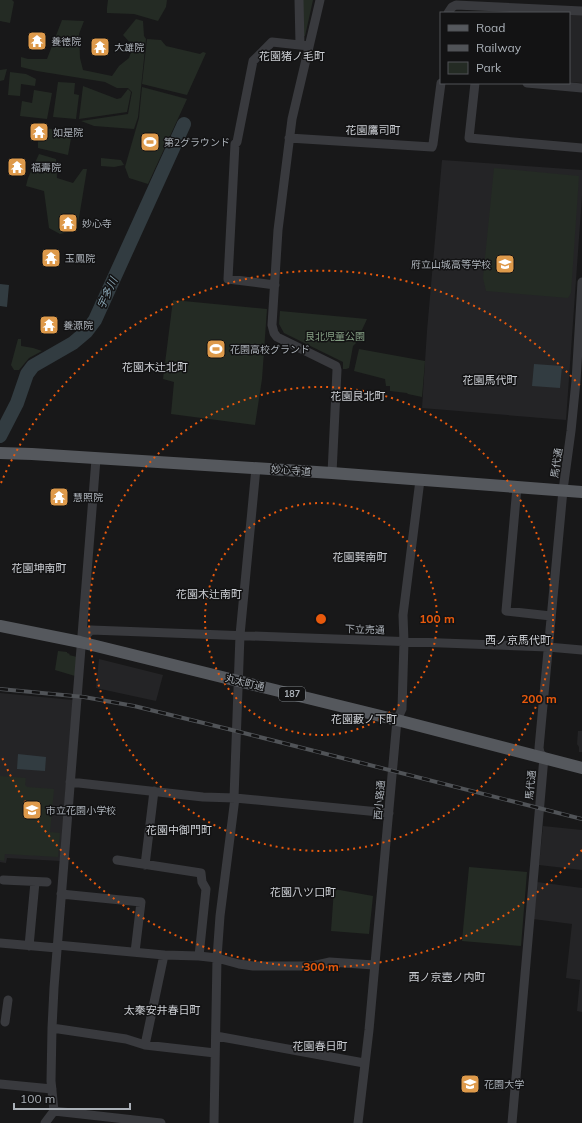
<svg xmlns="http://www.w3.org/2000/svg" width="582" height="1123" font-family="Mulish,'Noto Sans JP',sans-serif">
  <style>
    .built { fill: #242426 }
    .green { fill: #242b24 }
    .water { fill: #323c41 }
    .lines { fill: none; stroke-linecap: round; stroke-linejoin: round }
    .river { stroke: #323c41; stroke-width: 14 }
    .minor { stroke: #393a3e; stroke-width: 9 }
    .major { stroke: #55585d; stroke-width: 12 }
    .rail-casing { stroke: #505357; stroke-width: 4 }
    .rail { stroke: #131314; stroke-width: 2.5; stroke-dasharray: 8; stroke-linecap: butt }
    .ring { fill: none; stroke: #e8590c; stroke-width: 2; stroke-dasharray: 2 4 }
    .labels { text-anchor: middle; stroke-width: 3; stroke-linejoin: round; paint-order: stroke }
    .shield { fill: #131314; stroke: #7d8287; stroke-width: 1 }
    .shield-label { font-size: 9px; font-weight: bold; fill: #abb1b8 }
    .poi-label { font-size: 10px; fill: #abb1b8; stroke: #131314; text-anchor: start }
    .park-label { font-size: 10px; fill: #86a085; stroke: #131314 }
    .street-label { font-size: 10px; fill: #abb1b8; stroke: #131314 }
    .neighbourhood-label { font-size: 11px; fill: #cccfd4; stroke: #131314 }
    .water-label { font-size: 11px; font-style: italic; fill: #86a1af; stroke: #131314 }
    .centre { fill: #e8590c; stroke: #131314; stroke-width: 2 }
    .ring-label { font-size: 12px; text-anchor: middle; font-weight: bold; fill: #e8590c; stroke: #131314; stroke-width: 3; stroke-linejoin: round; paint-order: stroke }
  </style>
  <rect width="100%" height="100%" fill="#181819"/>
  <!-- built -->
  <path class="built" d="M 569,14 L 582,15 L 582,83 L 569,82 Z
    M 442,160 L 582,170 L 582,196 L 566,420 L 422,408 L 427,331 Z
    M 99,659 L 163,675 L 156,701 L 96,688 Z
    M 0,693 L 73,700 L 60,861 L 7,858 L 6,863 L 0,862 Z
    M 578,731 L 582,731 L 582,752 L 579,752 L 579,747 L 577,744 Z
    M 543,826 L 582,830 L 582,870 L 539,865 Z
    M 537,882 L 582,888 L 582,1012 L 577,1011 L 580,980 L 566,978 L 572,924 L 533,919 Z"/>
  <!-- green -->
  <path class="green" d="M 0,0 L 12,0 L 14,2 L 10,23 L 0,21 Z
    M 108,0 L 167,0 L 166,7 L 158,21 L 134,14 L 107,13 L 107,8 Z
    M 302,0 L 313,0 L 305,36 L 302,36 Z
    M 136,19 L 143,21 L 144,36 L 146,39 L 138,117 L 134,129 L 94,126 L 81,121 L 128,114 L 132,92 L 128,88 L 117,88 L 105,82 L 37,71 L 21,67 L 21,57 L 28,59 L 47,59 L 62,20 L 84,21 L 79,34 L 80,58 L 83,70 L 112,76 L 119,66 L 129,58 L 133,46 L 123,35 Z
    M 147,39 L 161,40 L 166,46 L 200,54 L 203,52 L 206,53 L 187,95 L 142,84 Z
    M 7,69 L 4,80 L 0,81 L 0,70 Z
    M 10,72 L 26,74 L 36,79 L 35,86 L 21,84 L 20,96 L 8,95 Z
    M 58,82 L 75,83 L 74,94 L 79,95 L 76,119 L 53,117 Z
    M 83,86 L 117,99 L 121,98 L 128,89 L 131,92 L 127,112 L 79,119 Z
    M 142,87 L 187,99 L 148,184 L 129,178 L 125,167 L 139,118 Z
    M 34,90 L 52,93 L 47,119 L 20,116 L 22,101 L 32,103 Z
    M 38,122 L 47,123 L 46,128 L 72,133 L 68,155 L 38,148 L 38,141 L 34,139 Z
    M 39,154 L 56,159 L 57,178 L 73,183 L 83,169 L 87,169 L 77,230 L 60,234 L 49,228 L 44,191 L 26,186 L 28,178 Z
    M 101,158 L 121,160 L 124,165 L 114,167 L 101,166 Z
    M 494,168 L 579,176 L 571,293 L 568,298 L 486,291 L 483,278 Z
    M 173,300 L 267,309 L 262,379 L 255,425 L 171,414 L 174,382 L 163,379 Z
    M 280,311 L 367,319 L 356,343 L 353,346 L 349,368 L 346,369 L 343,369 L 343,362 L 284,333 L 279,324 Z
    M 18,339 L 21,339 L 21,346 L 33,348 L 42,351 L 29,358 L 19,370 L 14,370 L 11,365 Z
    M 359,349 L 425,361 L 422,397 L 408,394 L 407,393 L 390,391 L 390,386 L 386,386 L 385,379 L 354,371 Z
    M 58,651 L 67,652 L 67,653 L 70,654 L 69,655 L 77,657 L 75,676 L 55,670 Z
    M 0,776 L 26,778 L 25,785 L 27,787 L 54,789 L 50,832 L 60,833 L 58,857 L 5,854 L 4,861 L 0,860 Z
    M 469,867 L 527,872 L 521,946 L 462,941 Z
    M 334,889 L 373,896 L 369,934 L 331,931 Z"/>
  <!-- water -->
  <path class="water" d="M 0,284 L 9,285 L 7,307 L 0,306 Z
    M 534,364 L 562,366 L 560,388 L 532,386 Z
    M 18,754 L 46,757 L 45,771 L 17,769 Z"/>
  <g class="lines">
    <!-- river -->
    <path class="river" d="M 0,436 L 17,403 L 27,374 L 33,366 L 73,343 L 86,332 L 95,320 L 184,124"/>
    <!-- minor -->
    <path class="minor" d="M 299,0 L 300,44
      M 320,0 L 292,119 L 278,230 L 272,325 L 274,333 L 277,337 L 336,366 L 337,370 L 332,473
      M 448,13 L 452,7 L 456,5 L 582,11
      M 475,83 L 469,138 L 582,148
      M 527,83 L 582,88
      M 289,138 L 432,147 L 433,144 L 441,83
      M 275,285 L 228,279 L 235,144 L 237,142 L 253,61 L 272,42 L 309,46
      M 517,487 L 506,611 L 551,616
      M 80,642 L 91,630 L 548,647 L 582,650
      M 70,782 L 203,797 L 235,798 L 389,813
      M 234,798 L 240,635 L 256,468
      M 145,865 L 154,791
      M 3,880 L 47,882
      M 61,894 L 141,902 L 135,952
      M 0,943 L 57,948
      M 57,945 L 164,955 L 199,956 L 206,889 L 202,882 L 201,873 L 117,860
      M 29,946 L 35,882
      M 199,956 L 217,958 L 220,916 L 235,798
      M 5,1022 L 8,1000
      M 52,1028 L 126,1039 L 145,1045 L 215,1053
      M 216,1036 L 364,1063
      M 145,1045 L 164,955
      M 0,1084 L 52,1089
      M 54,1111 L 161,1123
      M 45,1123 L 54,1111 L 51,1081 L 52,1028 L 54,988 L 96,459
      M 214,1123 L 217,958 L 239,964 L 253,966 L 312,966 L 330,962 L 374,965
      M 358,1123 L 369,1030 L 397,720 L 402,709 L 404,642 L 403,615 L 420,480
      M 512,1123 L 544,757 L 540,753 L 539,748 L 563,490 L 571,431 L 576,381 L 582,282"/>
    <!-- major -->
    <path class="major" d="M 0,453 L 32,454 L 332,473 L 582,492
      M 0,626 L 80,642 L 397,720 L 582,768"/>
    <defs>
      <path id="rail" d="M 0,689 L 84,697 L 134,706 L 228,729 L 582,819"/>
    </defs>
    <!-- rail casing -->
    <use href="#rail" class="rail-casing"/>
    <!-- rail -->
    <use href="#rail" class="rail"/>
  </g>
  <!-- distance rings -->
  <g class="ring">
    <circle cx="321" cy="619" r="116"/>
    <circle cx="321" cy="619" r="232"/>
    <path d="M582 850A348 348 0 0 1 1 755M1 483A348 348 0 0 1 582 388"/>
  </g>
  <!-- icons -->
  <defs>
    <symbol id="temple-square" viewBox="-11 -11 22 22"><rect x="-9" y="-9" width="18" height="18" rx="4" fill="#de9a4b" stroke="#131314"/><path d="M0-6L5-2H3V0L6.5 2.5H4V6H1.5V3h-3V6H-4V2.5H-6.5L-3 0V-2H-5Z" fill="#fff"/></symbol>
    <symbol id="stadium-square" viewBox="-11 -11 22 22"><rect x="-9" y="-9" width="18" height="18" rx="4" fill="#de9a4b" stroke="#131314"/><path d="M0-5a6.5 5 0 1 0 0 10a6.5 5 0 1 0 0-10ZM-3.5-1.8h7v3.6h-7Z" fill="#fff"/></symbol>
    <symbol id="school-square" viewBox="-11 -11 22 22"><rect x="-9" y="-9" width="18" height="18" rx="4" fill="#de9a4b" stroke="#131314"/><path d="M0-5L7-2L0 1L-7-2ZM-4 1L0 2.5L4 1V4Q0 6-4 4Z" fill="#fff"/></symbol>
    <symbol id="university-square" viewBox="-11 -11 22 22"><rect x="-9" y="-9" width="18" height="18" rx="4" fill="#de9a4b" stroke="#131314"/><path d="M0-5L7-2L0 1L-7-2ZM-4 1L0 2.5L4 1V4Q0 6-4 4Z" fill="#fff"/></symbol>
  </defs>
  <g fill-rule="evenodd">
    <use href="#temple-square" x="26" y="30" width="22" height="22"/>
    <use href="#temple-square" x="89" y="36" width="22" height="22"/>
    <use href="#temple-square" x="28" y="121" width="22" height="22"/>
    <use href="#stadium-square" x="139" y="131" width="22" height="22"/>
    <use href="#temple-square" x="6" y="156" width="22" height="22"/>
    <use href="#temple-square" x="57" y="212" width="22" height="22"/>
    <use href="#temple-square" x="40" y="247" width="22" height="22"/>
    <use href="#school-square" x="494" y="253" width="22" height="22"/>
    <use href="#temple-square" x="38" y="314" width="22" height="22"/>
    <use href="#stadium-square" x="205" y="338" width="22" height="22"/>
    <use href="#temple-square" x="48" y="486" width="22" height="22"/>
    <use href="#school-square" x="21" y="799" width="22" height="22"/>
    <use href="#university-square" x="459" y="1073" width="22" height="22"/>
  </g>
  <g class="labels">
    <!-- shield labels -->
    <rect class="shield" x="279" y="687" width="26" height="14" rx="3"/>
    <g class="shield-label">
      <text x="292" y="697">187</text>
    </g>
    <!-- poi labels -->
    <g class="poi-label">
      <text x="51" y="45">養徳院</text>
      <text x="114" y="51">大雄院</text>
      <text x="53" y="136">如是院</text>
      <text x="164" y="146">第2グラウンド</text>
      <text x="31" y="171">福壽院</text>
      <text x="82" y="227">妙心寺</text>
      <text x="65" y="262">玉鳳院</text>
      <text x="491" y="268" text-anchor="end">府立山城高等学校</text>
      <text x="63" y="329">養源院</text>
      <text x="230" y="353">花園高校グランド</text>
      <text x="73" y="501">慧照院</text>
      <text x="46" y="814">市立花園小学校</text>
      <text x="484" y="1088">花園大学</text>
    </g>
    <!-- park labels -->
    <g class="park-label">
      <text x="335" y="340">艮北児童公園</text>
    </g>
    <!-- street labels -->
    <g class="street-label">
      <text transform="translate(556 463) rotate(-82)" y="4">馬代通</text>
      <text transform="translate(291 470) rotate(4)" y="4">妙心寺道</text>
      <text transform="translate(365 629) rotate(2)" y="4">下立売通</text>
      <text transform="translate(245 682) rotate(14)" y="4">丸太町通</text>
      <text transform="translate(530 785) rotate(-84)" y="4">馬代通</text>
      <text transform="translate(379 800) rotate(-85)" y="4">西小路通</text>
    </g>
    <!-- neighbourhood labels -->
    <g class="neighbourhood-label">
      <text x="292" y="60">花園猪ノ毛町</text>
      <text x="373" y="134">花園鷹司町</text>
      <text x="155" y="371">花園木辻北町</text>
      <text x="490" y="384">花園馬代町</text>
      <text x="358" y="400">花園艮北町</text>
      <text x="360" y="561">花園巽南町</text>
      <text x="39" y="572">花園坤南町</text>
      <text x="209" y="598">花園木辻南町</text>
      <text x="518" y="644">西ノ京馬代町</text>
      <text x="364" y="723">花園藪ノ下町</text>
      <text x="179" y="834">花園中御門町</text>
      <text x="303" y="896">花園八ツ口町</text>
      <text x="447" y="981">西ノ京壺ノ内町</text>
      <text x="162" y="1014">太秦安井春日町</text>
      <text x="320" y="1050">花園春日町</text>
    </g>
    <!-- water labels -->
    <g class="water-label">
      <text transform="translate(107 293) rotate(-65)" y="4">宇多川</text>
    </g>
  </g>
  <circle cx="321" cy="619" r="6" class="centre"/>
  <g class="ring-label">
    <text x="437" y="623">100 m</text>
    <text x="539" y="703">200 m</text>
    <text x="321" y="971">300 m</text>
  </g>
  <!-- legend -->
  <rect x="440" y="12" width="130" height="72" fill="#131314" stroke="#505256"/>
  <rect x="448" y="25" width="20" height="6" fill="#55585d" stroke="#505256"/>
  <text x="476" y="32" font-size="12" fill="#abb1b8">Road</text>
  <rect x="448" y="45" width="20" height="6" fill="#505357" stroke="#505256"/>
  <text x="476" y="52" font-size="12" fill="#abb1b8">Railway</text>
  <rect x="448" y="62" width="20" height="12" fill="#242b24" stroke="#505256"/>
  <text x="476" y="72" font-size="12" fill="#abb1b8">Park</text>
  <!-- scale -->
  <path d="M14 1103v6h116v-6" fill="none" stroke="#abb1b8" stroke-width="2"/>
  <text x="20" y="1103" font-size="12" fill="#abb1b8" stroke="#131314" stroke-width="3" paint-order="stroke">100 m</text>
</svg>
